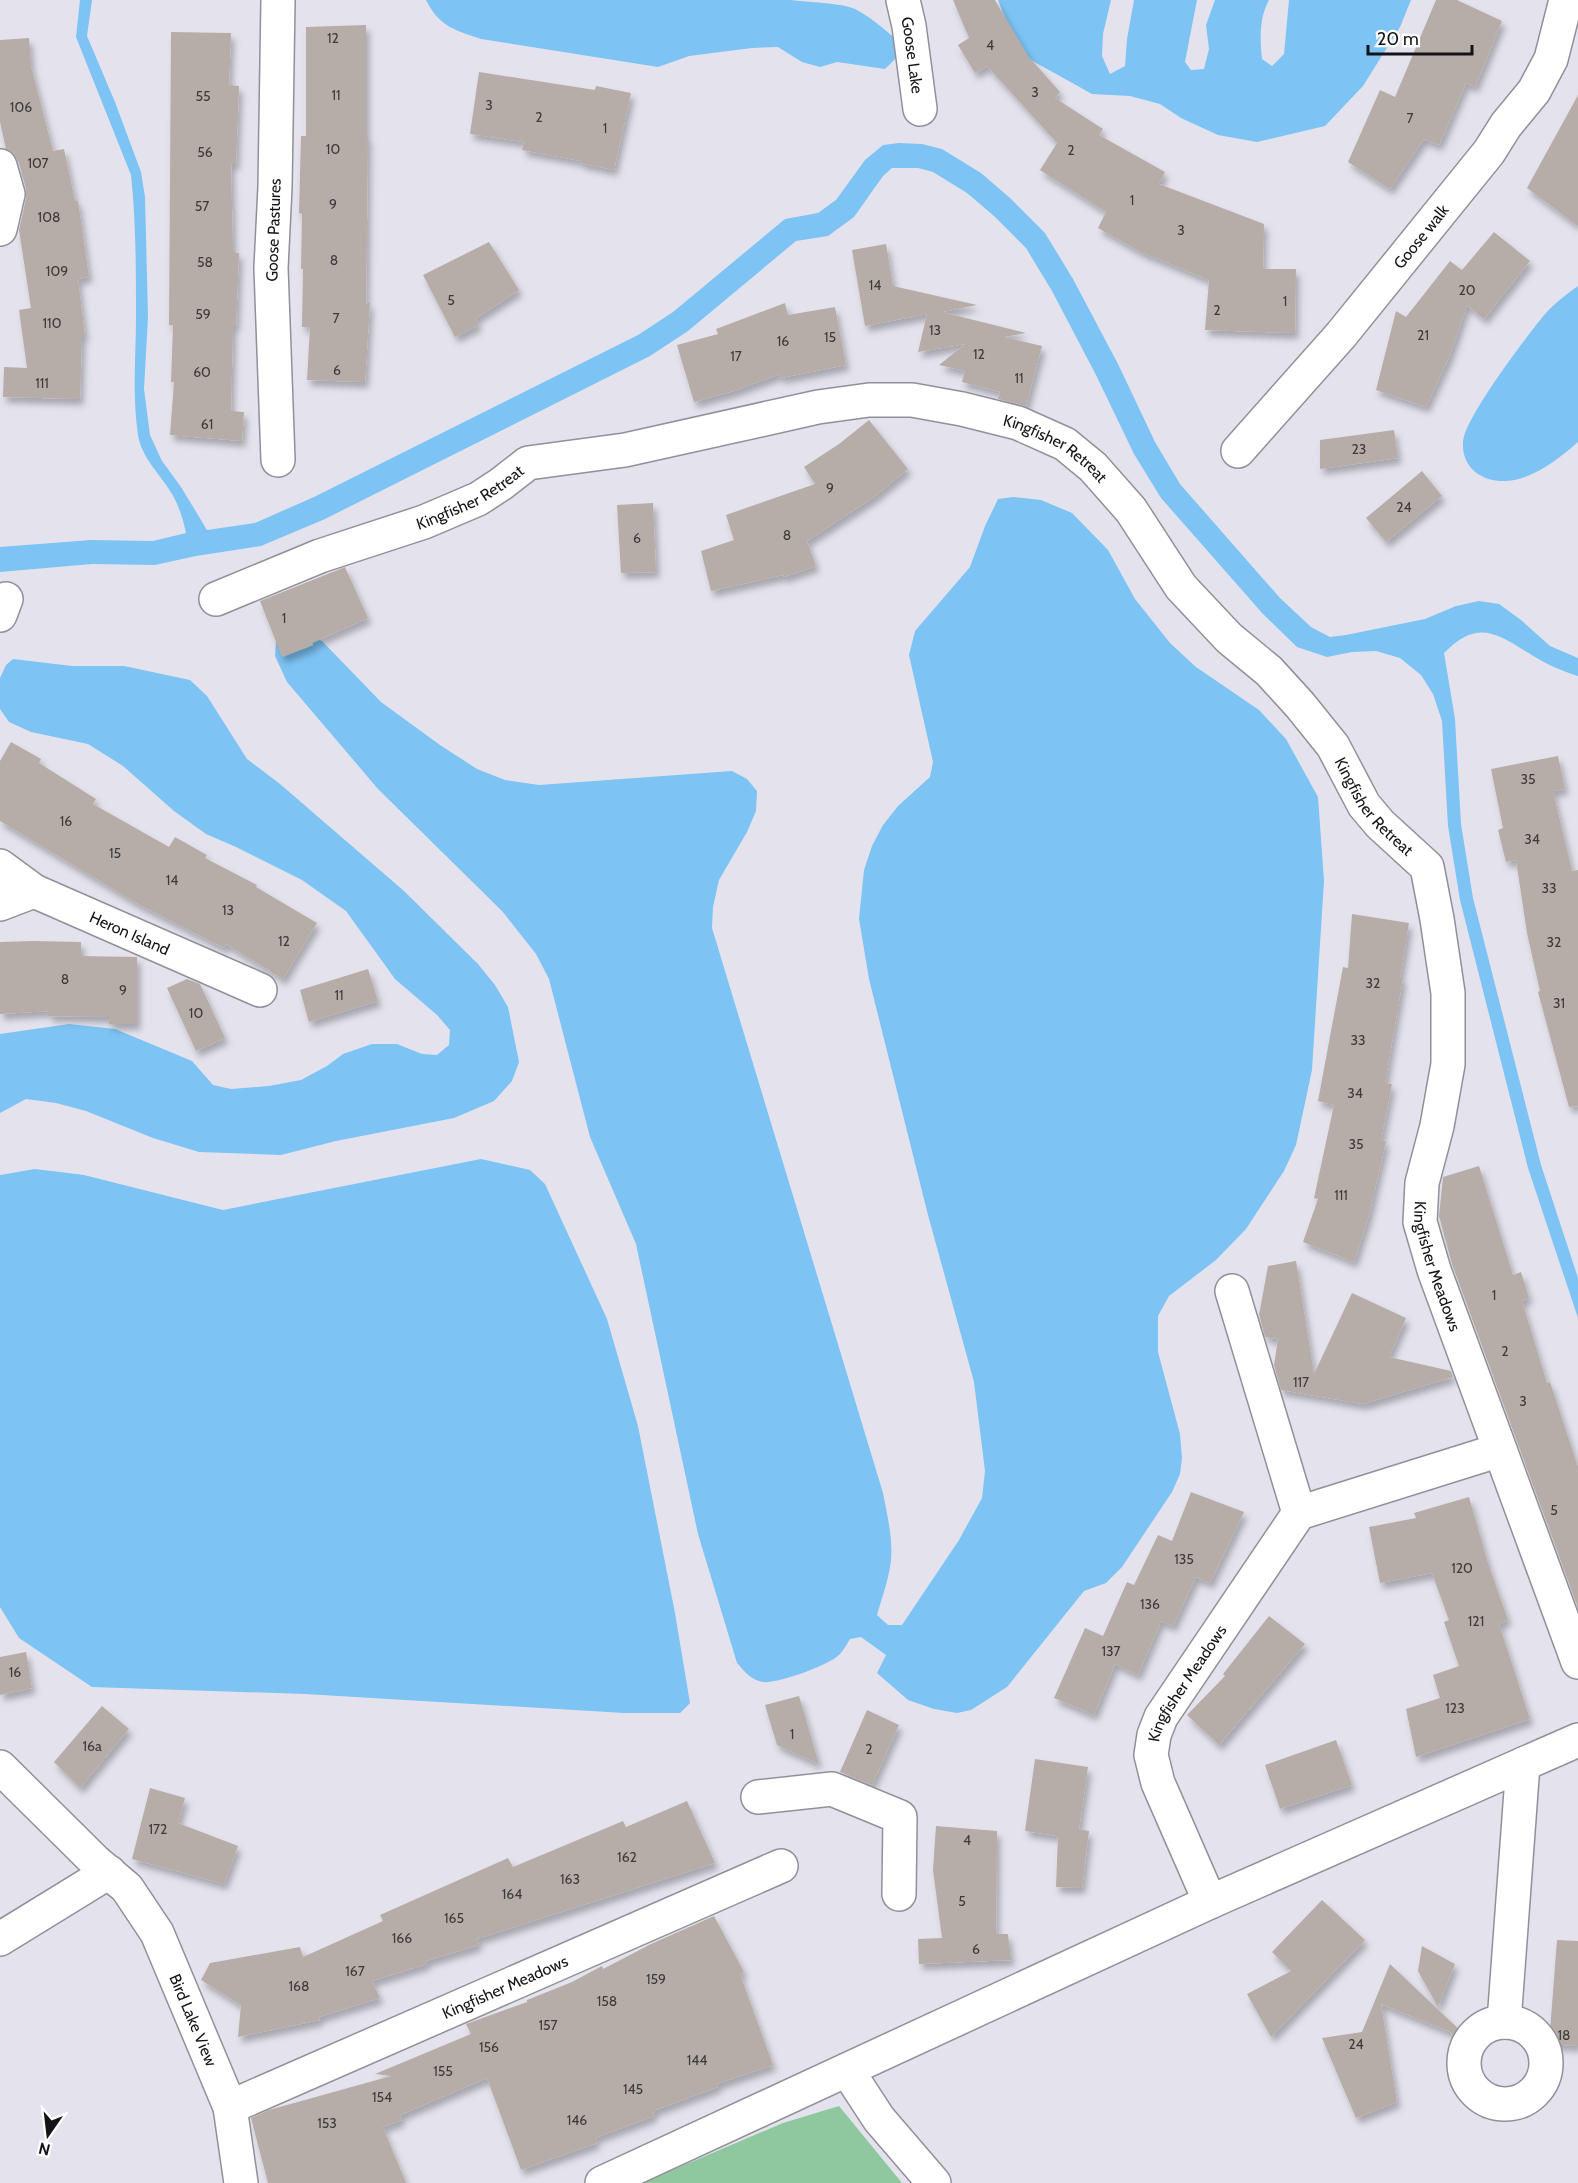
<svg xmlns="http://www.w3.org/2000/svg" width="1578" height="2183" font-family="Cabin,sans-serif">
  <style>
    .green { fill: #8fc79e }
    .water { fill: #7dc3f3 }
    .building { fill: #b7ada8; filter: url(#shadow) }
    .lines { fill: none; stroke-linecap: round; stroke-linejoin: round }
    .minor-casing { stroke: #909099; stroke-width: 36 }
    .minor { stroke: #fff; stroke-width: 33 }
    .labels { text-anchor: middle; stroke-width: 5; stroke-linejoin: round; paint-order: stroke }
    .number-label { font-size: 14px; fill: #3d3a3b }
    .street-label { font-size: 16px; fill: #141417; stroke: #fff }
  </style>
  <defs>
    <filter id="shadow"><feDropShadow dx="3.5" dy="6" stdDeviation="3" flood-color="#0004"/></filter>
  </defs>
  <rect width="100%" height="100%" fill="#e4e3ed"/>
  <!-- green -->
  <path class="green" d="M 839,2106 L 902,2183 L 642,2183 L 783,2123 Z"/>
  <!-- water -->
  <path class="water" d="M 80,0 L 92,0 L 87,36 L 115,102 L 141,172 L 145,197 L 148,317 L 144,389 L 150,435 L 162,461 L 181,487 L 207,530 L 255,523 L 314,497 L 638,335 L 673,312 L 785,219 L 818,213 L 836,200 L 865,160 L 883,145 L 899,143 L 922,144 L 942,149 L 981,173 L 1010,198 L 1045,233 L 1073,279 L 1118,364 L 1155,442 L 1180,484 L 1280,598 L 1311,627 L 1330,637 L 1346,635 L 1425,619 L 1456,606 L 1479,601 L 1499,604 L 1521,620 L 1550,646 L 1578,658 L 1578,676 C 1561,671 1542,662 1527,652 C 1493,631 1476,621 1444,653 L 1455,719 L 1461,824 L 1473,898 L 1541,1165 L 1578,1278 L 1578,1318 L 1528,1168 L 1460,900 L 1448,826 L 1442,721 L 1433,694 L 1421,675 L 1400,658 L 1376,651 L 1352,652 L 1327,657 L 1297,647 L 1263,614 L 1161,498 L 1134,454 L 1096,375 L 1052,291 L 1026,248 L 994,216 L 967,193 L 933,172 L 918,168 L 892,168 L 883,176 L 854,217 L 828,236 L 796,241 L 688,331 L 650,356 L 325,519 L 261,546 L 196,556 L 155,565 L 92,564 L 0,572 L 0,547 L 91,540 L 153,541 L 186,533 C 183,519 179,506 172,494 C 161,475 142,459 138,435 C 132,394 136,357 136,316 C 136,270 136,221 131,175 L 76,37 Z
    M 426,0 L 790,0 C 806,2 842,3 855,9 C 871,17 884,29 897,40 L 896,58 L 885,69 L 837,62 L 820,67 L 802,62 L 778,47 L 752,48 L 689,56 L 658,67 L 481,39 C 454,30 439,26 426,0 Z
    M 998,0 L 1111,0 L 1103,34 L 1102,56 L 1110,74 L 1125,66 L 1127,39 L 1134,0 L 1197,0 L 1185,62 L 1191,70 L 1204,69 L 1209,49 L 1206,25 L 1215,0 L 1269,0 C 1259,18 1260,39 1262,59 L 1272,66 L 1284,54 L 1289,0 L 1411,0 L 1400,27 L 1363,86 L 1325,126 L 1257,142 L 1218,135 L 1181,118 L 1160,104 L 1130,96 L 1092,94 L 1058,75 L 1025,57 L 1011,34 Z
    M 1578,286 L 1578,442 C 1562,456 1546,469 1525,477 C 1498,488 1461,477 1463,442 C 1464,419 1524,340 1541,319 C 1551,306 1564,296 1578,286 Z
    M 1013,497 L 1041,500 L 1072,513 L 1108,550 L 1135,599 L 1170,643 L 1196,667 L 1259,710 L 1286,739 L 1318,797 L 1324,881 L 1312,1070 L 1296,1145 L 1284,1171 L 1246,1229 L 1216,1260 L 1169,1296 L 1158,1316 L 1158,1352 L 1180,1434 L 1182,1458 L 1180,1474 L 1172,1492 L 1122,1567 L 1106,1583 L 1084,1591 L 1007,1687 L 971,1710 L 957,1713 L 934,1709 L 908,1700 L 877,1673 L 886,1655 L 861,1637 L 850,1639 C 847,1644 843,1651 839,1655 C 829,1665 777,1684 763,1682 C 751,1680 745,1672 737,1663 L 698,1534 L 636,1244 L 590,1137 L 549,979 L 536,954 L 502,911 L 378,789 L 287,682 L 275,656 L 276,642 L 299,633 L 322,641 L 381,702 L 440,745 L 477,769 L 505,780 L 539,785 L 732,771 L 747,779 L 757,791 L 756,811 L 747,832 L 719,880 L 713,907 L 712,928 L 883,1493 C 887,1514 893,1538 891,1560 C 889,1579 882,1597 877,1615 L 888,1625 L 902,1625 L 959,1540 L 982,1498 L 985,1471 L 974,1382 L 928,1215 L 869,979 L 859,919 L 864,870 L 872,846 L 883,825 L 898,806 L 930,777 L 933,762 L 909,655 L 915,631 L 970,567 L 985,526 L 998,499 Z
    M 13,659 L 72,666 L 124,666 L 190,680 L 207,696 L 247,759 L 280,784 L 404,891 L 478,964 L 495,985 L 508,1007 L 519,1062 L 512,1081 L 494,1101 L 454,1118 L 336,1141 L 281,1155 L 199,1152 L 153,1138 L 86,1111 L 56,1103 L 26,1099 L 0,1113 L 0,1034 L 69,1024 L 115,1029 L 192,1061 L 213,1085 L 231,1089 L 269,1086 L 301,1080 L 327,1066 L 343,1054 L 372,1044 L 397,1044 L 422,1054 L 437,1055 L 449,1045 L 450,1030 L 437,1015 L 395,979 L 346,911 L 302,880 L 236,847 L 206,834 L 174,811 L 123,766 L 88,744 L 31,732 L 9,722 L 0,709 L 0,678 L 6,665 Z
    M 481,1159 L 530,1170 L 545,1184 L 607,1319 L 638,1426 L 675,1613 L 690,1703 L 680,1713 L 624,1713 L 305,1694 L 92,1687 L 19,1638 L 0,1607 L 0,1175 L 35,1169 L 84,1175 L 223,1210 Z"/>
  <!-- building -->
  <path class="building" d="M 953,0 L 995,0 L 1028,56 L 1060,92 L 1055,98 L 1103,129 L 1099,135 L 1165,172 L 1159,184 L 1264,224 L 1263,269 L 1296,269 L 1295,333 L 1205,330 L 1209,280 L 1141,252 L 1098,228 L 1106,212 L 1040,170 L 1057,143 L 987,66 L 975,73 L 958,45 L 969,38 Z
    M 1436,0 L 1457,0 L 1502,21 L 1475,87 L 1466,83 L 1439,145 L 1424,139 L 1390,189 L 1348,162 L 1380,90 L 1395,97 Z
    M 366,25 L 366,137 L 368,137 L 366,304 L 370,302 L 365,382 L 307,380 L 310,327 L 302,327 L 303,269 L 301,269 L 302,214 L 299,213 L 301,136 L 306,136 L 306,27 Z
    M 171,32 L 231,33 L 229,85 L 239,86 L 236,164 L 231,164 L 233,252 L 239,253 L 236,326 L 233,326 L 231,411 L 244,412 L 242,441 L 170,435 L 174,382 L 171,382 L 173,325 L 169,325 Z
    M 29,38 L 31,66 L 53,151 L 64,149 L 75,201 L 78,201 L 89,277 L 78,279 L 85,336 L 82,336 L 80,399 L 3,397 L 4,367 L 27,368 L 19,310 L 31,308 L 19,230 L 26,198 L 26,189 L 18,160 L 13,153 L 6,149 L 0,122 L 0,40 Z
    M 479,72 L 595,90 L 596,86 L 631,93 L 614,170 L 580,163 L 581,161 L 522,150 L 524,142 L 470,134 Z
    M 1578,95 L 1578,226 L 1527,188 Z
    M 1494,232 L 1530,261 L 1484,319 L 1467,305 L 1450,355 L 1426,407 L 1376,390 L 1396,311 L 1406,317 L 1450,261 L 1462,270 Z
    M 489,242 L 519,290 L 475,319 L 479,325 L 455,337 L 423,275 Z
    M 886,244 L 893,286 L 977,305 L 942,312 L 1026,333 L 1004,337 L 1042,346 L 1026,406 L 998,399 L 1000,392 L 962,382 L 965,371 L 939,365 L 965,344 L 918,352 L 927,314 L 865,326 L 852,250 Z
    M 785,303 L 788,315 L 835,307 L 846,365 L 781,378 L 780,374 L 734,391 L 694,402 L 677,345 L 718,334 L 716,329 Z
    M 869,420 L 908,469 L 874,497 L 807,541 L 816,566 L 784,577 L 783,575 L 711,591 L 701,551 L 734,540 L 726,515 L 815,484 L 804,467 L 839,444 Z
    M 1394,430 L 1398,458 L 1320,469 L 1320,440 Z
    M 1422,471 L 1442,496 L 1386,542 L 1366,518 Z
    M 653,503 L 656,572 L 621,573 L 617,505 Z
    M 345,567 L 368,618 L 312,643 L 313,645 L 282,657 L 260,601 Z
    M 11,742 L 41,759 L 39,763 L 96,799 L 93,804 L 169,847 L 175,837 L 207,855 L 205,858 L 257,885 L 256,887 L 317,923 L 283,979 L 226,944 L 224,948 L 138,904 L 0,821 L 0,761 Z
    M 1558,756 L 1565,789 L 1553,791 L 1572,871 L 1578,870 L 1578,1106 L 1569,1107 L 1538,992 L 1540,991 L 1527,933 L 1516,860 L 1506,862 L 1498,830 L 1503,828 L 1491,769 Z
    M 1352,914 L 1409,923 L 1400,978 L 1403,978 L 1385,1083 L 1392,1084 L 1381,1140 L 1386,1141 L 1369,1215 L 1354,1262 L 1303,1242 L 1318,1199 L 1314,1198 L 1334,1105 L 1318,1101 L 1343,967 L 1348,968 Z
    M 33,941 L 81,942 L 81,956 L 137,957 L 137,1024 L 109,1024 L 109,1017 L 49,1016 L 49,1011 L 0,1014 L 0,942 Z
    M 368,969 L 378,1001 L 309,1022 L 300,990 Z
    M 187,979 L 200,984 L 225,1038 L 196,1051 L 167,988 Z
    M 1479,1166 L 1513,1275 L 1521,1272 L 1529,1298 L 1522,1301 L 1547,1383 L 1550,1382 L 1578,1467 L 1578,1608 L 1452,1264 L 1439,1216 L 1443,1177 Z
    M 1296,1261 L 1314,1374 L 1352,1293 L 1406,1318 L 1389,1357 L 1451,1371 L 1453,1377 L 1363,1404 L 1281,1390 L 1274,1365 L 1278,1339 L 1265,1337 L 1259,1315 L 1268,1266 Z
    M 1191,1492 L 1244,1512 L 1210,1583 L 1196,1577 L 1173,1626 L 1161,1621 L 1138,1675 L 1115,1664 L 1094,1715 L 1054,1698 L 1085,1628 L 1103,1636 L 1127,1582 L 1134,1585 L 1158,1535 L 1172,1541 Z
    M 1469,1497 L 1488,1563 L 1508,1620 L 1499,1624 L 1530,1719 L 1416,1757 L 1406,1709 L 1440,1698 L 1433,1675 L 1459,1666 L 1444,1622 L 1449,1620 L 1432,1573 L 1380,1583 L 1369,1527 L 1416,1518 L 1414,1513 Z
    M 1269,1616 L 1305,1644 L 1219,1745 L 1187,1715 L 1225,1676 L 1223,1674 Z
    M 26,1652 L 32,1688 L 0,1695 L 0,1657 Z
    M 799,1696 L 819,1764 L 777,1745 L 765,1705 Z
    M 102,1706 L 129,1729 L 80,1788 L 54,1762 Z
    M 867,1710 L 899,1725 L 872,1785 L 840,1772 Z
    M 1336,1740 L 1352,1785 L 1280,1809 L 1265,1765 Z
    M 1035,1759 L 1088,1767 L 1079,1829 L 1089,1831 L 1082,1888 L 1056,1887 L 1058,1836 L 1025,1831 Z
    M 150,1788 L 185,1798 L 178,1823 L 238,1846 L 224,1884 L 132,1859 Z
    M 687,1801 L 715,1863 L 477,1939 L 479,1945 L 426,1961 L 427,1964 L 372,1981 L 380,1998 L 319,2017 L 320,2020 L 238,2037 L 241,2005 L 201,1980 L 210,1963 L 300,1947 L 303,1957 L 383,1921 L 380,1915 L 508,1858 L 513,1867 L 623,1821 L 626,1827 Z
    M 936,1826 L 997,1831 L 996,1934 L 1008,1934 L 1011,1960 L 919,1964 L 918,1939 L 942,1938 L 933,1870 Z
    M 1322,1900 L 1365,1940 L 1271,2037 L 1247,1994 L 1291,1971 L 1272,1952 Z
    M 714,1916 L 744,1972 L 740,1974 L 773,2065 L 717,2084 L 718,2087 L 653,2111 L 654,2116 L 595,2138 L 597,2143 L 521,2170 L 487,2078 L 400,2115 L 402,2120 L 383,2127 L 406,2183 L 268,2183 L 251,2118 L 269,2110 L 391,2076 L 375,2074 L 471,2034 L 466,2024 L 527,2002 L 527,2000 L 572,1982 L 602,1966 L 603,1969 L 651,1944 Z
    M 1557,1940 L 1578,1941 L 1578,2046 L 1549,2044 Z
    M 1422,1946 L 1455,1964 L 1438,2007 L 1418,1971 Z
    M 1390,1964 L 1466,2036 L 1465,2038 L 1381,2004 L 1397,2102 L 1356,2118 L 1322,2038 L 1362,2032 Z"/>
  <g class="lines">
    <defs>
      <g id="minor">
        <path d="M 278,0 L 275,187 L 271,268 L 278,460"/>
        <path id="s1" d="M 903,0 L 909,26 L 920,109"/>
        <path d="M 0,166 L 8,194 L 0,229"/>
        <path id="s2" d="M 1238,451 L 1341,335 L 1489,152 L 1506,125 L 1534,91 L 1551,59 L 1566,0"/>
        <path id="s3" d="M 216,599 L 320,556 L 424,522 L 478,499 L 501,484 L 528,463 L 625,450 L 818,407 L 869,400 L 912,400 L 962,409 L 1018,423 L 1065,444 L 1093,467 L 1131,510 L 1181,587 L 1229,638 L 1269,671 L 1300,705 L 1333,746 L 1364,805 L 1380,824 L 1427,867 L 1437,919 L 1448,993 L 1448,1064 L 1437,1126 L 1422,1183 L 1420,1222 L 1434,1270 L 1578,1662"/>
        <path d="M 0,615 L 6,599"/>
        <path d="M 0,866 L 34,891"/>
        <path id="s4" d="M 0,904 L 34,891 L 260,990"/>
        <path d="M 1232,1291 L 1299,1513"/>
        <path id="s5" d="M 0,1767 L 95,1861 L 127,1888 L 157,1933 L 230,2107 L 241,2183"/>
        <path d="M 758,1797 L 832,1789 L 900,1817 L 899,1894"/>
        <path id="s6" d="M 1210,1902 L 1158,1783 L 1151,1755 L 1154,1735 L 1161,1717 L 1299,1513 L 1500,1450"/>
        <path d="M 0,1939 L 109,1872"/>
        <circle cx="1505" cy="2063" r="41"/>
        <path d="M 1504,2022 L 1523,1764"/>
        <path d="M 847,2070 L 879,2119 L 934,2183"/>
        <path id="s7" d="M 230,2107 L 781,1866"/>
        <path d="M 602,2183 L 1210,1902 L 1578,1740"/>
      </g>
    </defs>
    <!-- minor casing -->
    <use href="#minor" class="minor-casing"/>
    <!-- minor -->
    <use href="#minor" class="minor"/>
  </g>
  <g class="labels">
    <!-- number labels -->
    <g class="number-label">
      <text x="333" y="43">12</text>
      <text x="990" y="50">4</text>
      <text x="1035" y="97">3</text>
      <text x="336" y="100">11</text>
      <text x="203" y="101">55</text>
      <text x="489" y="110">3</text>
      <text x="21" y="112">106</text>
      <text x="539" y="122">2</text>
      <text x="1410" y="123">7</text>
      <text x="605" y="133">1</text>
      <text x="333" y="154">10</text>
      <text x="1071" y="155">2</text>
      <text x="205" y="157">56</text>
      <text x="38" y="168">107</text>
      <text x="1132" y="205">1</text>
      <text x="333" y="209">9</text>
      <text x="202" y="211">57</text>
      <text x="49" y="222">108</text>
      <text x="1181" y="235">3</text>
      <text x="334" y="265">8</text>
      <text x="205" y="267">58</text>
      <text x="57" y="276">109</text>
      <text x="875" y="290">14</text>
      <text x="1467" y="295">20</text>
      <text x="451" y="305">5</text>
      <text x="1285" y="306">1</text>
      <text x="1217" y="315">2</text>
      <text x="203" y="319">59</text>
      <text x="336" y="323">7</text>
      <text x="52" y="328">110</text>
      <text x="935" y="335">13</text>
      <text x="1423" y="340">21</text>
      <text x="830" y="342">15</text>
      <text x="783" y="346">16</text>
      <text x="979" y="359">12</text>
      <text x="736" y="361">17</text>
      <text x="337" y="375">6</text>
      <text x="202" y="377">60</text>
      <text x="1019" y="383">11</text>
      <text x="42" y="388">111</text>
      <text x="207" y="429">61</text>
      <text x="1359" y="454">23</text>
      <text x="830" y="493">9</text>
      <text x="1404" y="512">24</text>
      <text x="787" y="540">8</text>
      <text x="637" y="543">6</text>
      <text x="284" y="623">1</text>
      <text x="1528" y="784">35</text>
      <text x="66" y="826">16</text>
      <text x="1532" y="844">34</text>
      <text x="115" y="858">15</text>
      <text x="172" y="885">14</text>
      <text x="1549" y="893">33</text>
      <text x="228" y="915">13</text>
      <text x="284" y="946">12</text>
      <text x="1554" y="947">32</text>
      <text x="65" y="984">8</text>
      <text x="1373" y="988">32</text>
      <text x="123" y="995">9</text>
      <text x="339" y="1000">11</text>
      <text x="1559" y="1008">31</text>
      <text x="196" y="1018">10</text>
      <text x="1358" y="1045">33</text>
      <text x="1355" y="1098">34</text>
      <text x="1356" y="1149">35</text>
      <text x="1341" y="1200">111</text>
      <text x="1494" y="1300">1</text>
      <text x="1505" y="1356">2</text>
      <text x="1301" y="1387">117</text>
      <text x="1523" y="1406">3</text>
      <text x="1554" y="1515">5</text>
      <text x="1184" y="1564">135</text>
      <text x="1462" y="1573">120</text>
      <text x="1150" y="1609">136</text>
      <text x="1476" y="1626">121</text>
      <text x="1111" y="1656">137</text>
      <text x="15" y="1677">16</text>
      <text x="1455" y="1713">123</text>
      <text x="792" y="1739">1</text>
      <text x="92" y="1751">16a</text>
      <text x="869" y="1754">2</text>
      <text x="158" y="1834">172</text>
      <text x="967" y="1845">4</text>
      <text x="627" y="1862">162</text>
      <text x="570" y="1884">163</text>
      <text x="512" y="1899">164</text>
      <text x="962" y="1906">5</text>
      <text x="454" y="1923">165</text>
      <text x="402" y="1943">166</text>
      <text x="976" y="1954">6</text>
      <text x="355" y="1976">167</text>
      <text x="656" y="1984">159</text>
      <text x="299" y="1991">168</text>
      <text x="607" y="2006">158</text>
      <text x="548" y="2030">157</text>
      <text x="1564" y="2040">18</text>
      <text x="1356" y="2049">24</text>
      <text x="489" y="2052">156</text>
      <text x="697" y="2065">144</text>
      <text x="443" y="2076">155</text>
      <text x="633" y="2094">145</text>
      <text x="382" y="2102">154</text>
      <text x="577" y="2125">146</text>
      <text x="327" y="2128">153</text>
    </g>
    <!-- street labels -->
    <g class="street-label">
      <text dy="6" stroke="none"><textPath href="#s1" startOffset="56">Goose Lake</textPath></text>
      <text transform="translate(273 230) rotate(-88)" y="6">Goose Pastures</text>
      <text dy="6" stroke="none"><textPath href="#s2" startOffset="282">Goose walk</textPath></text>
      <text dy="6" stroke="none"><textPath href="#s3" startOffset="886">Kingfisher Retreat</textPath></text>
      <text dy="6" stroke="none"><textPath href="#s3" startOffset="274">Kingfisher Retreat</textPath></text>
      <text dy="6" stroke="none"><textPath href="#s3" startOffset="1372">Kingfisher Retreat</textPath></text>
      <text dy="6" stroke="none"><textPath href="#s4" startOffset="141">Heron Island</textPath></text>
      <text dy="6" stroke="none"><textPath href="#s3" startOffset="1860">Kingfisher Meadows</textPath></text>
      <text dy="6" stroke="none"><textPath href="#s6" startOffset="240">Kingfisher Meadows</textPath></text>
      <text dy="6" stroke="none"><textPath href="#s7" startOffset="300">Kingfisher Meadows</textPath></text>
      <text dy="6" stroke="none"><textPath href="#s5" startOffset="324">Bird Lake View</textPath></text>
    </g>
  </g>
  <!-- north arrow -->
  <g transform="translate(48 2135) rotate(194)" stroke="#ffffff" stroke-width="4.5" paint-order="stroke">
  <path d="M0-4.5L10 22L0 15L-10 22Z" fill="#141417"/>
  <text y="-9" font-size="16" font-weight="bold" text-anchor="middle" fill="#141417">N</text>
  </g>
  <!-- scale -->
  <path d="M1368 45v9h104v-9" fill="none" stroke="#141417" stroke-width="3"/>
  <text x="1377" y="45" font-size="18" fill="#141417" stroke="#ffffff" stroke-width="4.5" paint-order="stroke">20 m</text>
</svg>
